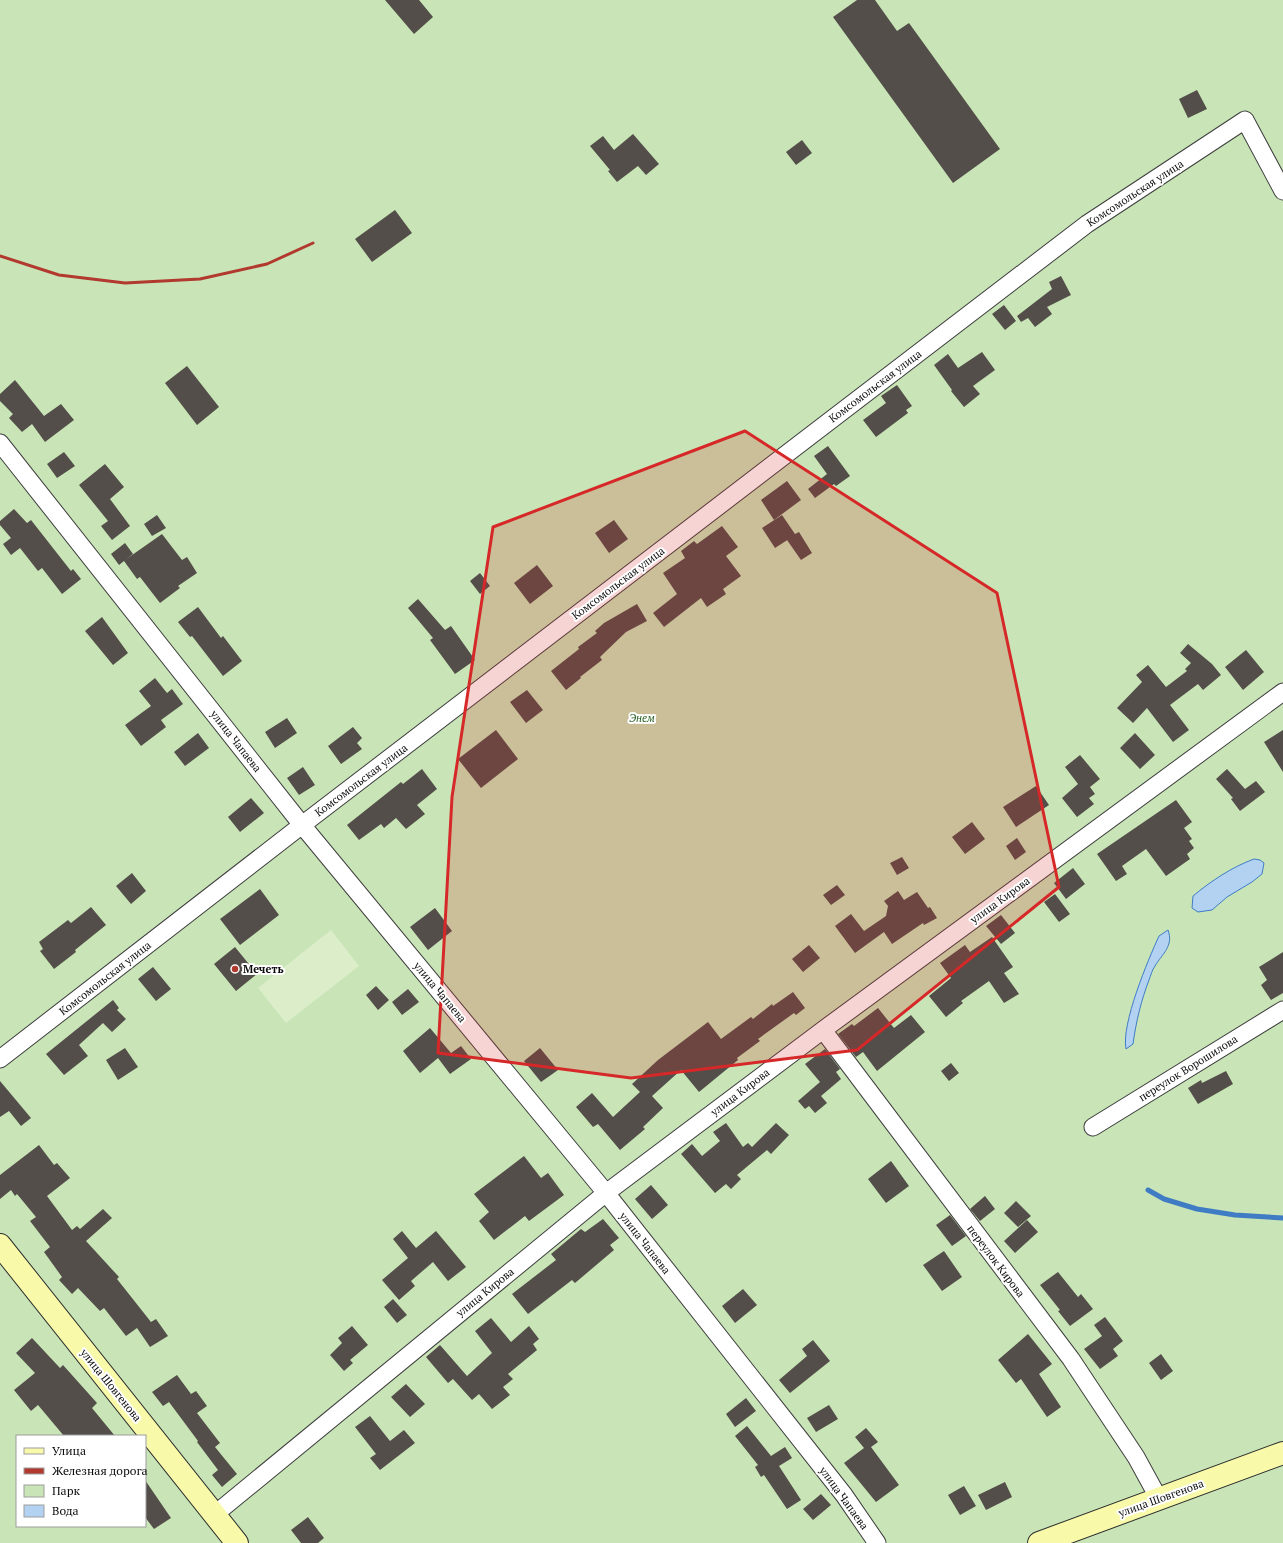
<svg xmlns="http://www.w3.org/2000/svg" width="1283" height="1543" font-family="'PT Serif',serif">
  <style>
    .green { fill: #c9e5b7; fill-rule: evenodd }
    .pitch { fill: #dbedc9 }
    .water { fill: #b3d2f2; stroke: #3f7cc4 }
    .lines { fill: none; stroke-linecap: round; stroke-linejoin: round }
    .stream { stroke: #3f7cc4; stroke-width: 5 }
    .building { fill: #534e49 }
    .street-casing { stroke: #3e3e3e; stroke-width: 19 }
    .secondary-casing { stroke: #2d2d2d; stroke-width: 24 }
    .street { stroke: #fff; stroke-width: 17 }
    .secondary { stroke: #f8faaa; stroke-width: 22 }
    .rail { stroke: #b2392d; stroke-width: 3 }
    .marked { fill: #d62828; fill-opacity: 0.2; stroke: #d62828; stroke-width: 3; stroke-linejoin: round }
    .poi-dot { fill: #b2392d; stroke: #fff; stroke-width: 1.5 }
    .labels { text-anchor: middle; stroke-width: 4; stroke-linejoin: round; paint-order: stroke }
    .street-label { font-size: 11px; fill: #0b0b0b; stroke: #fff }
    .park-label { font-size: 11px; font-style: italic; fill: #255e20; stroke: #fff }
    .poi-label { font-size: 11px; font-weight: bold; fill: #0b0b0b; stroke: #fff; text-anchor: start }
  </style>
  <rect width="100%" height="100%" fill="#fefdeb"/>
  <!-- green -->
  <path class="green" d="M 0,0 L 1283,0 L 1283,1543 L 0,1543 ZM 17,1436 L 145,1436 L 145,1526 L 17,1526 Z"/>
  <!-- pitch -->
  <path class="pitch" d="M 331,930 L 359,966 L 286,1023 L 258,988 Z"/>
  <!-- water -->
  <path class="water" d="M 1254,859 L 1260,860 L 1264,863 L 1262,874 L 1252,882 L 1227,897 L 1212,910 L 1198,912 L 1192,908 L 1193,896 C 1211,881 1232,867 1254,859 Z
    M 1168,930 C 1174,946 1162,954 1155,966 C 1152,970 1151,975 1149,980 C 1141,1001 1136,1022 1133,1044 L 1126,1049 C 1121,1024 1148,960 1159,936 Z"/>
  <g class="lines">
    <!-- stream -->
    <path class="stream" d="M 1148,1190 L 1164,1199 L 1197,1209 L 1235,1215 L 1283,1218"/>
  </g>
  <!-- building -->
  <path class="building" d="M 385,0 L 419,0 L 433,17 L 414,34 Z
    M 857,0 L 875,0 L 897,31 L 909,23 L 1000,149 L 953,183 L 833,17 Z
    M 1197,90 L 1207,109 L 1188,118 L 1179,99 Z
    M 633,134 L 659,164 L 646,175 L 638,166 L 617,182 L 608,171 L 610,170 L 590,146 L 603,136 L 614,150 Z
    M 802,140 L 812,153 L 796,165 L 786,152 Z
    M 395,210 L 412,233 L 372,262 L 355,239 Z
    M 1061,276 L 1071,295 L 1047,307 L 1052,314 L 1035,327 L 1028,318 L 1021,322 L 1017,316 L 1052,289 L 1049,282 Z
    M 1004,305 L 1016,321 L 1005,330 L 992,314 Z
    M 982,352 L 995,370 L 973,386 L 980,394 L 964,407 L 951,391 L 952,390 L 934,365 L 948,354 L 958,368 Z
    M 187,366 L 219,407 L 197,425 L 165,383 Z
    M 15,380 L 44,416 L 61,404 L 74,420 L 45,442 L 32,424 L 22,432 L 9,418 L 13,414 L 0,401 L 0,394 Z
    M 897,385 L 912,406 L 906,410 L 908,413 L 876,437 L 863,420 L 886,403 L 881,396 Z
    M 828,446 L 850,476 L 836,486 L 834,484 L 815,498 L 808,489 L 827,474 L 814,456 Z
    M 64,452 L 75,466 L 57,478 L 47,464 Z
    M 105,464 L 124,487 L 110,499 L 130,526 L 112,540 L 101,526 L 108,521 L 79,485 Z
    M 787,481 L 801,500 L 774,520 L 761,500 Z
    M 14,509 L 27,523 L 31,520 L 71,571 L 73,569 L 81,579 L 62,594 L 42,568 L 38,571 L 20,548 L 11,555 L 3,544 L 11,538 L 0,525 L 0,521 Z
    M 157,515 L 166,528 L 152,536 L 144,524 Z
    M 782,515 L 795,534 L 799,532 L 812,553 L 801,560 L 787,540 L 789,539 L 775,548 L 762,528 Z
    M 614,520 L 628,539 L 609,553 L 595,533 Z
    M 722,526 L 738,547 L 726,556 L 741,576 L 723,589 L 726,594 L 707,607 L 701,598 L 664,627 L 653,613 L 677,594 L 663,573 L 685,558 L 681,551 L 694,541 L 697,544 Z
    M 162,534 L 182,560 L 187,557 L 197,573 L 178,586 L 180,588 L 160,603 L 140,577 L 137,579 L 124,561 L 119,565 L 111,554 L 125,543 L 133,554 L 125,560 Z
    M 537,565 L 553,586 L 530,604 L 514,583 Z
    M 480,573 L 490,586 L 480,594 L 470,581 Z
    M 418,599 L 445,630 L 451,626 L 475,660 L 455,674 L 430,640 L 433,638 L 408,608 Z
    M 637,604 L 647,621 L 626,632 L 600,657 L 602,660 L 580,677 L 581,678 L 566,690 L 551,671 L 579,649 L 578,647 L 597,633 L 595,631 L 604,623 Z
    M 198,607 L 221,638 L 223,636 L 242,661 L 223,676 L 192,636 L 190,637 L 178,622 Z
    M 102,617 L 128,653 L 113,665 L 85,631 Z
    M 1188,644 L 1212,664 L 1221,675 L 1203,690 L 1198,684 L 1170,705 L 1189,730 L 1173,742 L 1147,708 L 1133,723 L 1117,708 L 1142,682 L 1136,675 L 1148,665 L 1166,687 L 1187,671 L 1185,669 L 1191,663 L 1180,653 Z
    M 1246,650 L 1264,672 L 1243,690 L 1225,667 Z
    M 155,678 L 167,693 L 172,689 L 183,704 L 161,720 L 166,727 L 141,746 L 125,725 L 151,706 L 139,691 Z
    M 527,690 L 543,710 L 526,723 L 510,702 Z
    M 287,718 L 297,733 L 275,748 L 265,732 Z
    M 353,727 L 362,738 L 357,743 L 362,749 L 341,764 L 328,746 Z
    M 496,730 L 518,759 L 481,788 L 458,759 Z
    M 1283,730 L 1283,772 L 1264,742 Z
    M 198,733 L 209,748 L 185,766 L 174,752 Z
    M 1135,733 L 1155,755 L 1140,769 L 1120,748 Z
    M 1080,755 L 1100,779 L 1090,787 L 1095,794 L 1089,798 L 1094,804 L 1077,817 L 1062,798 L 1078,784 L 1065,767 Z
    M 303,767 L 315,785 L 299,795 L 287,778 Z
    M 422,769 L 437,789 L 417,805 L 425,814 L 406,829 L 396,818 L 384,828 L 381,824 L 359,840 L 347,825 L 401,782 L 403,784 Z
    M 1227,769 L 1245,789 L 1256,781 L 1265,792 L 1240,811 L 1231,799 L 1233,798 L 1216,779 Z
    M 1036,786 L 1049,805 L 1016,827 L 1003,807 Z
    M 251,798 L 264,813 L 240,832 L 228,817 Z
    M 1176,800 L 1192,822 L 1184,828 L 1192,839 L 1189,841 L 1194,848 L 1187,854 L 1190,859 L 1166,876 L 1146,849 L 1122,866 L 1127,874 L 1116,881 L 1097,854 Z
    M 972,822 L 985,839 L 965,854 L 952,837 Z
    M 1017,838 L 1026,852 L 1015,860 L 1006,846 Z
    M 902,857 L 909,868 L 897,875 L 890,863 Z
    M 1073,868 L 1085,884 L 1066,899 L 1054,883 Z
    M 132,873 L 146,891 L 131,904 L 116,886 Z
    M 837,885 L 845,895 L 831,905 L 823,895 Z
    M 260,889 L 279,915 L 240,945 L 220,919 Z
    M 898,891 L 904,900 L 917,892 L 928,908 L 930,907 L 937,918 L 924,925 L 923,923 L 892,944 L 884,932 L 855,953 L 835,926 L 851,914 L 864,931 L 886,916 L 888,906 L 884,901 Z
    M 1055,894 L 1070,914 L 1059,922 L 1044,902 Z
    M 91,907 L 106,925 L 75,950 L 76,952 L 54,969 L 40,951 L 43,949 L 39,942 L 68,920 L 71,923 Z
    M 435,908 L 452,931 L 428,950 L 410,927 Z
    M 1001,915 L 1015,933 L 1001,944 L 986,926 Z
    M 992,937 L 1013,967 L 1004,973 L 1019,994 L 1004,1003 L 989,981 L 961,1001 L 963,1003 L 946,1017 L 929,996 L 951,978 L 940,963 L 965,945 L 970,952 Z
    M 809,945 L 820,958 L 803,972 L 792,959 Z
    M 235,947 L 257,974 L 236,991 L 214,964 Z
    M 1283,952 L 1283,993 L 1271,1000 L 1261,985 L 1267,980 L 1259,967 Z
    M 153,967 L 171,989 L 156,1001 L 138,979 Z
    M 376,986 L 389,1000 L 378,1010 L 366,995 Z
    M 408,989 L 419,1002 L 402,1015 L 392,1002 Z
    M 793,992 L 805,1008 L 796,1015 L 794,1013 L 758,1039 L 760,1041 L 737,1058 L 738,1060 L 699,1092 L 681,1070 L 652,1096 L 663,1108 L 643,1127 L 645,1129 L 620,1150 L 598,1124 L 593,1127 L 576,1107 L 592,1093 L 613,1117 L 640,1092 L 632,1084 L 658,1060 L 708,1022 L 721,1039 L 751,1017 L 753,1019 L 772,1004 L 773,1006 Z
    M 113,1000 L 119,1008 L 117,1010 L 126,1019 L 112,1032 L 103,1023 L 79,1045 L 88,1056 L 64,1075 L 46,1054 Z
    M 878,1008 L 894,1028 L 911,1015 L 925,1032 L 877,1071 L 863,1052 L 856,1057 L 838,1034 L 852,1024 L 854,1026 Z
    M 430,1028 L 451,1053 L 461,1046 L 471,1059 L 450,1074 L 438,1058 L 420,1073 L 403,1051 Z
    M 125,1048 L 138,1067 L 118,1080 L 106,1060 Z
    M 540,1048 L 558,1070 L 541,1082 L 524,1061 Z
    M 825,1049 L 840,1069 L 836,1072 L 841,1079 L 821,1096 L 827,1103 L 815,1113 L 809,1106 L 805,1109 L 798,1101 L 820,1082 L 805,1064 Z
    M 951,1063 L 959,1073 L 949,1081 L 941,1071 Z
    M 1226,1071 L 1233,1084 L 1198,1104 L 1188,1088 L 1201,1080 L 1202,1083 Z
    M 0,1081 L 31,1118 L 21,1126 L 9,1111 L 0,1117 Z
    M 726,1123 L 743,1147 L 748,1143 L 752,1147 L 776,1123 L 789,1135 L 771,1154 L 767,1150 L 737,1175 L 741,1179 L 731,1189 L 726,1184 L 715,1193 L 681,1154 L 692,1144 L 702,1156 L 720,1141 L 713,1132 Z
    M 39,1145 L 54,1165 L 57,1163 L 70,1178 L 47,1196 L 72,1230 L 77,1226 L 80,1229 L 103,1209 L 112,1218 L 86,1241 L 119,1277 L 117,1279 L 151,1322 L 156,1319 L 168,1336 L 150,1347 L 137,1328 L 126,1336 L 104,1308 L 100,1311 L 78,1288 L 72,1294 L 59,1280 L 62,1277 L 44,1252 L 50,1247 L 30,1221 L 36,1217 L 17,1194 L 15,1196 L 11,1190 L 0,1199 L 0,1175 Z
    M 524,1156 L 541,1178 L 548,1173 L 564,1195 L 529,1221 L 525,1216 L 494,1240 L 479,1221 L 489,1212 L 474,1194 Z
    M 891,1161 L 909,1186 L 886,1203 L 868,1179 Z
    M 651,1185 L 668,1205 L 652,1219 L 635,1199 Z
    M 985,1196 L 995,1209 L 980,1221 L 970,1209 Z
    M 1016,1201 L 1031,1216 L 1018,1227 L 1004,1213 Z
    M 950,1215 L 966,1236 L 952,1246 L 936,1225 Z
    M 603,1219 L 619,1238 L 610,1245 L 614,1250 L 575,1283 L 572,1280 L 528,1314 L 512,1294 L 556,1260 L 551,1254 L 581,1229 L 585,1232 Z
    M 1027,1220 L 1038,1232 L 1015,1253 L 1004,1241 Z
    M 402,1231 L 416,1248 L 436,1231 L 466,1267 L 448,1281 L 433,1262 L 411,1281 L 415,1286 L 399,1300 L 382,1280 L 408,1258 L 393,1239 Z
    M 944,1251 L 962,1277 L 942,1291 L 923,1265 Z
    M 1058,1272 L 1078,1297 L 1081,1294 L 1093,1309 L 1070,1326 L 1058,1311 L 1060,1310 L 1040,1285 Z
    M 743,1289 L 757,1305 L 735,1323 L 722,1306 Z
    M 393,1299 L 407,1315 L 397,1323 L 384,1307 Z
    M 1105,1317 L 1123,1341 L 1113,1349 L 1118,1356 L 1100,1369 L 1084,1349 L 1102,1336 L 1094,1325 Z
    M 491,1318 L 511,1342 L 529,1326 L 539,1339 L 533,1344 L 537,1350 L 508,1374 L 513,1379 L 503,1387 L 510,1395 L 492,1409 L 479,1394 L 472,1400 L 453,1379 L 448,1383 L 426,1357 L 440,1345 L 467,1376 L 492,1353 L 475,1331 Z
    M 352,1326 L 368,1345 L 350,1360 L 353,1363 L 344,1371 L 330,1355 L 342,1343 L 338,1338 Z
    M 1028,1334 L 1052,1364 L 1039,1374 L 1061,1407 L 1047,1417 L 1021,1379 L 1016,1383 L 998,1360 Z
    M 32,1338 L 60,1368 L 63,1365 L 97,1403 L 92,1408 L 115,1436 L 64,1436 L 38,1405 L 31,1411 L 14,1390 L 35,1373 L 16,1353 Z
    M 813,1340 L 830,1361 L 790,1393 L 779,1380 L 807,1356 L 802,1349 Z
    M 1161,1354 L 1173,1371 L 1161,1380 L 1149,1363 Z
    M 177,1375 L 191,1394 L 196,1391 L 207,1406 L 197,1413 L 220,1443 L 215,1447 L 237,1474 L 222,1487 L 212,1475 L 218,1470 L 197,1442 L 198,1441 L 169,1402 L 163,1406 L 152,1392 Z
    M 406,1384 L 425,1404 L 410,1417 L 391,1397 Z
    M 746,1398 L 756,1411 L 735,1427 L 726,1414 Z
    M 829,1405 L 838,1419 L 816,1432 L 807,1418 Z
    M 370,1416 L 390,1441 L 404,1430 L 415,1443 L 380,1470 L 370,1458 L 376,1454 L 355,1427 Z
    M 747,1426 L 771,1456 L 785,1447 L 792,1458 L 779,1466 L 801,1500 L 787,1509 L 764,1475 L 761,1477 L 755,1467 L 758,1465 L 735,1436 Z
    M 866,1428 L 878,1442 L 871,1447 L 899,1485 L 876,1502 L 844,1463 L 864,1448 L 855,1437 Z
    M 145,1480 L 171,1518 L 154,1529 L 145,1517 Z
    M 1005,1482 L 1012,1497 L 986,1510 L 978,1495 Z
    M 964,1486 L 976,1506 L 960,1515 L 948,1495 Z
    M 821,1494 L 831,1505 L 813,1520 L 803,1509 Z
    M 308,1517 L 324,1538 L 318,1543 L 301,1543 L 291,1530 Z"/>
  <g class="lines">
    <defs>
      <path id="street" d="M 0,443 L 302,825 L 606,1193 L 844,1495 L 877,1543
        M 823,1030 L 1071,1359 L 1136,1457 L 1159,1499
        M 0,1059 L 302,825 L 1087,224 L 1245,120 L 1283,191
        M 1093,1127 L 1283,1010
        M 214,1515 L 606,1193 L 823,1030 L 1283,692"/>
      <path id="secondary" d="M 0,1245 L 237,1543
        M 1039,1543 L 1283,1453"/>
    </defs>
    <!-- street casing -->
    <use href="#street" class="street-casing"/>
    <!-- secondary casing -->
    <use href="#secondary" class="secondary-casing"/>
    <!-- street -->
    <use href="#street" class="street"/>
    <!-- secondary -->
    <use href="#secondary" class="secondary"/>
    <!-- rail -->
    <path class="rail" d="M 0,256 L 59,275 L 125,283 L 200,279 L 267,264 L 313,243"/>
  </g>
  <!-- marked area -->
  <path class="marked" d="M 745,431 L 997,593 L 1059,887 L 857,1050 L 631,1078 L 438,1053 L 452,797 L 493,527 Z"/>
  <!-- markers -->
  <circle class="poi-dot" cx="235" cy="969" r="4"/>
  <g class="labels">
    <!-- street labels -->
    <g class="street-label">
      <text transform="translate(1135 193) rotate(-33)" y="4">Комсомольская улица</text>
      <text transform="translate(875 386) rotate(-37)" y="4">Комсомольская улица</text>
      <text transform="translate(618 583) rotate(-37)" y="4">Комсомольская улица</text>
      <text transform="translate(236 741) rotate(52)" y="4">улица Чапаева</text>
      <text transform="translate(361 780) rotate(-37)" y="4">Комсомольская улица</text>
      <text transform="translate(1000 900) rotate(-36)" y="4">улица Кирова</text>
      <text transform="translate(105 978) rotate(-38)" y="4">Комсомольская улица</text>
      <text transform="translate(440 992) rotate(50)" y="4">улица Чапаева</text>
      <text transform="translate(1188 1068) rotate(-32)" y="4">переулок Ворошилова</text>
      <text transform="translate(740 1092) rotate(-37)" y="4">улица Кирова</text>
      <text transform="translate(645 1243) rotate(52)" y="4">улица Чапаева</text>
      <text transform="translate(996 1261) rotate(53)" y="4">переулок Кирова</text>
      <text transform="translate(485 1292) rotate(-39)" y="4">улица Кирова</text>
      <text transform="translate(111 1385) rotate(51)" y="4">улица Шовгенова</text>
      <text transform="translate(844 1498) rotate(54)" y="4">улица Чапаева</text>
      <text transform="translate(1161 1498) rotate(-20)" y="4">улица Шовгенова</text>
    </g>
    <!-- park labels -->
    <g class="park-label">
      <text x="642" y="722">Энем</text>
    </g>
    <!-- poi labels -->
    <g class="poi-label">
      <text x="243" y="973">Мечеть</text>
    </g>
  </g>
  <!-- legend -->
  <rect x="16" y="1435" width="130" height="92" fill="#ffffff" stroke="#9d9d9d"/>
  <rect x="24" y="1448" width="20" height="6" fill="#f8faaa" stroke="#9d9d9d"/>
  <text x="52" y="1455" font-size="12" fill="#0b0b0b">Улица</text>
  <rect x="24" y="1468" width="20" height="6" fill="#b2392d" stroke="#9d9d9d"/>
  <text x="52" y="1475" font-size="12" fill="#0b0b0b">Железная дорога</text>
  <rect x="24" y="1485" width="20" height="12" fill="#c9e5b7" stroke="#9d9d9d"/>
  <text x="52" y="1495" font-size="12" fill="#0b0b0b">Парк</text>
  <rect x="24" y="1505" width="20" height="12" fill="#b3d2f2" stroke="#9d9d9d"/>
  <text x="52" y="1515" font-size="12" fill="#0b0b0b">Вода</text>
</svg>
